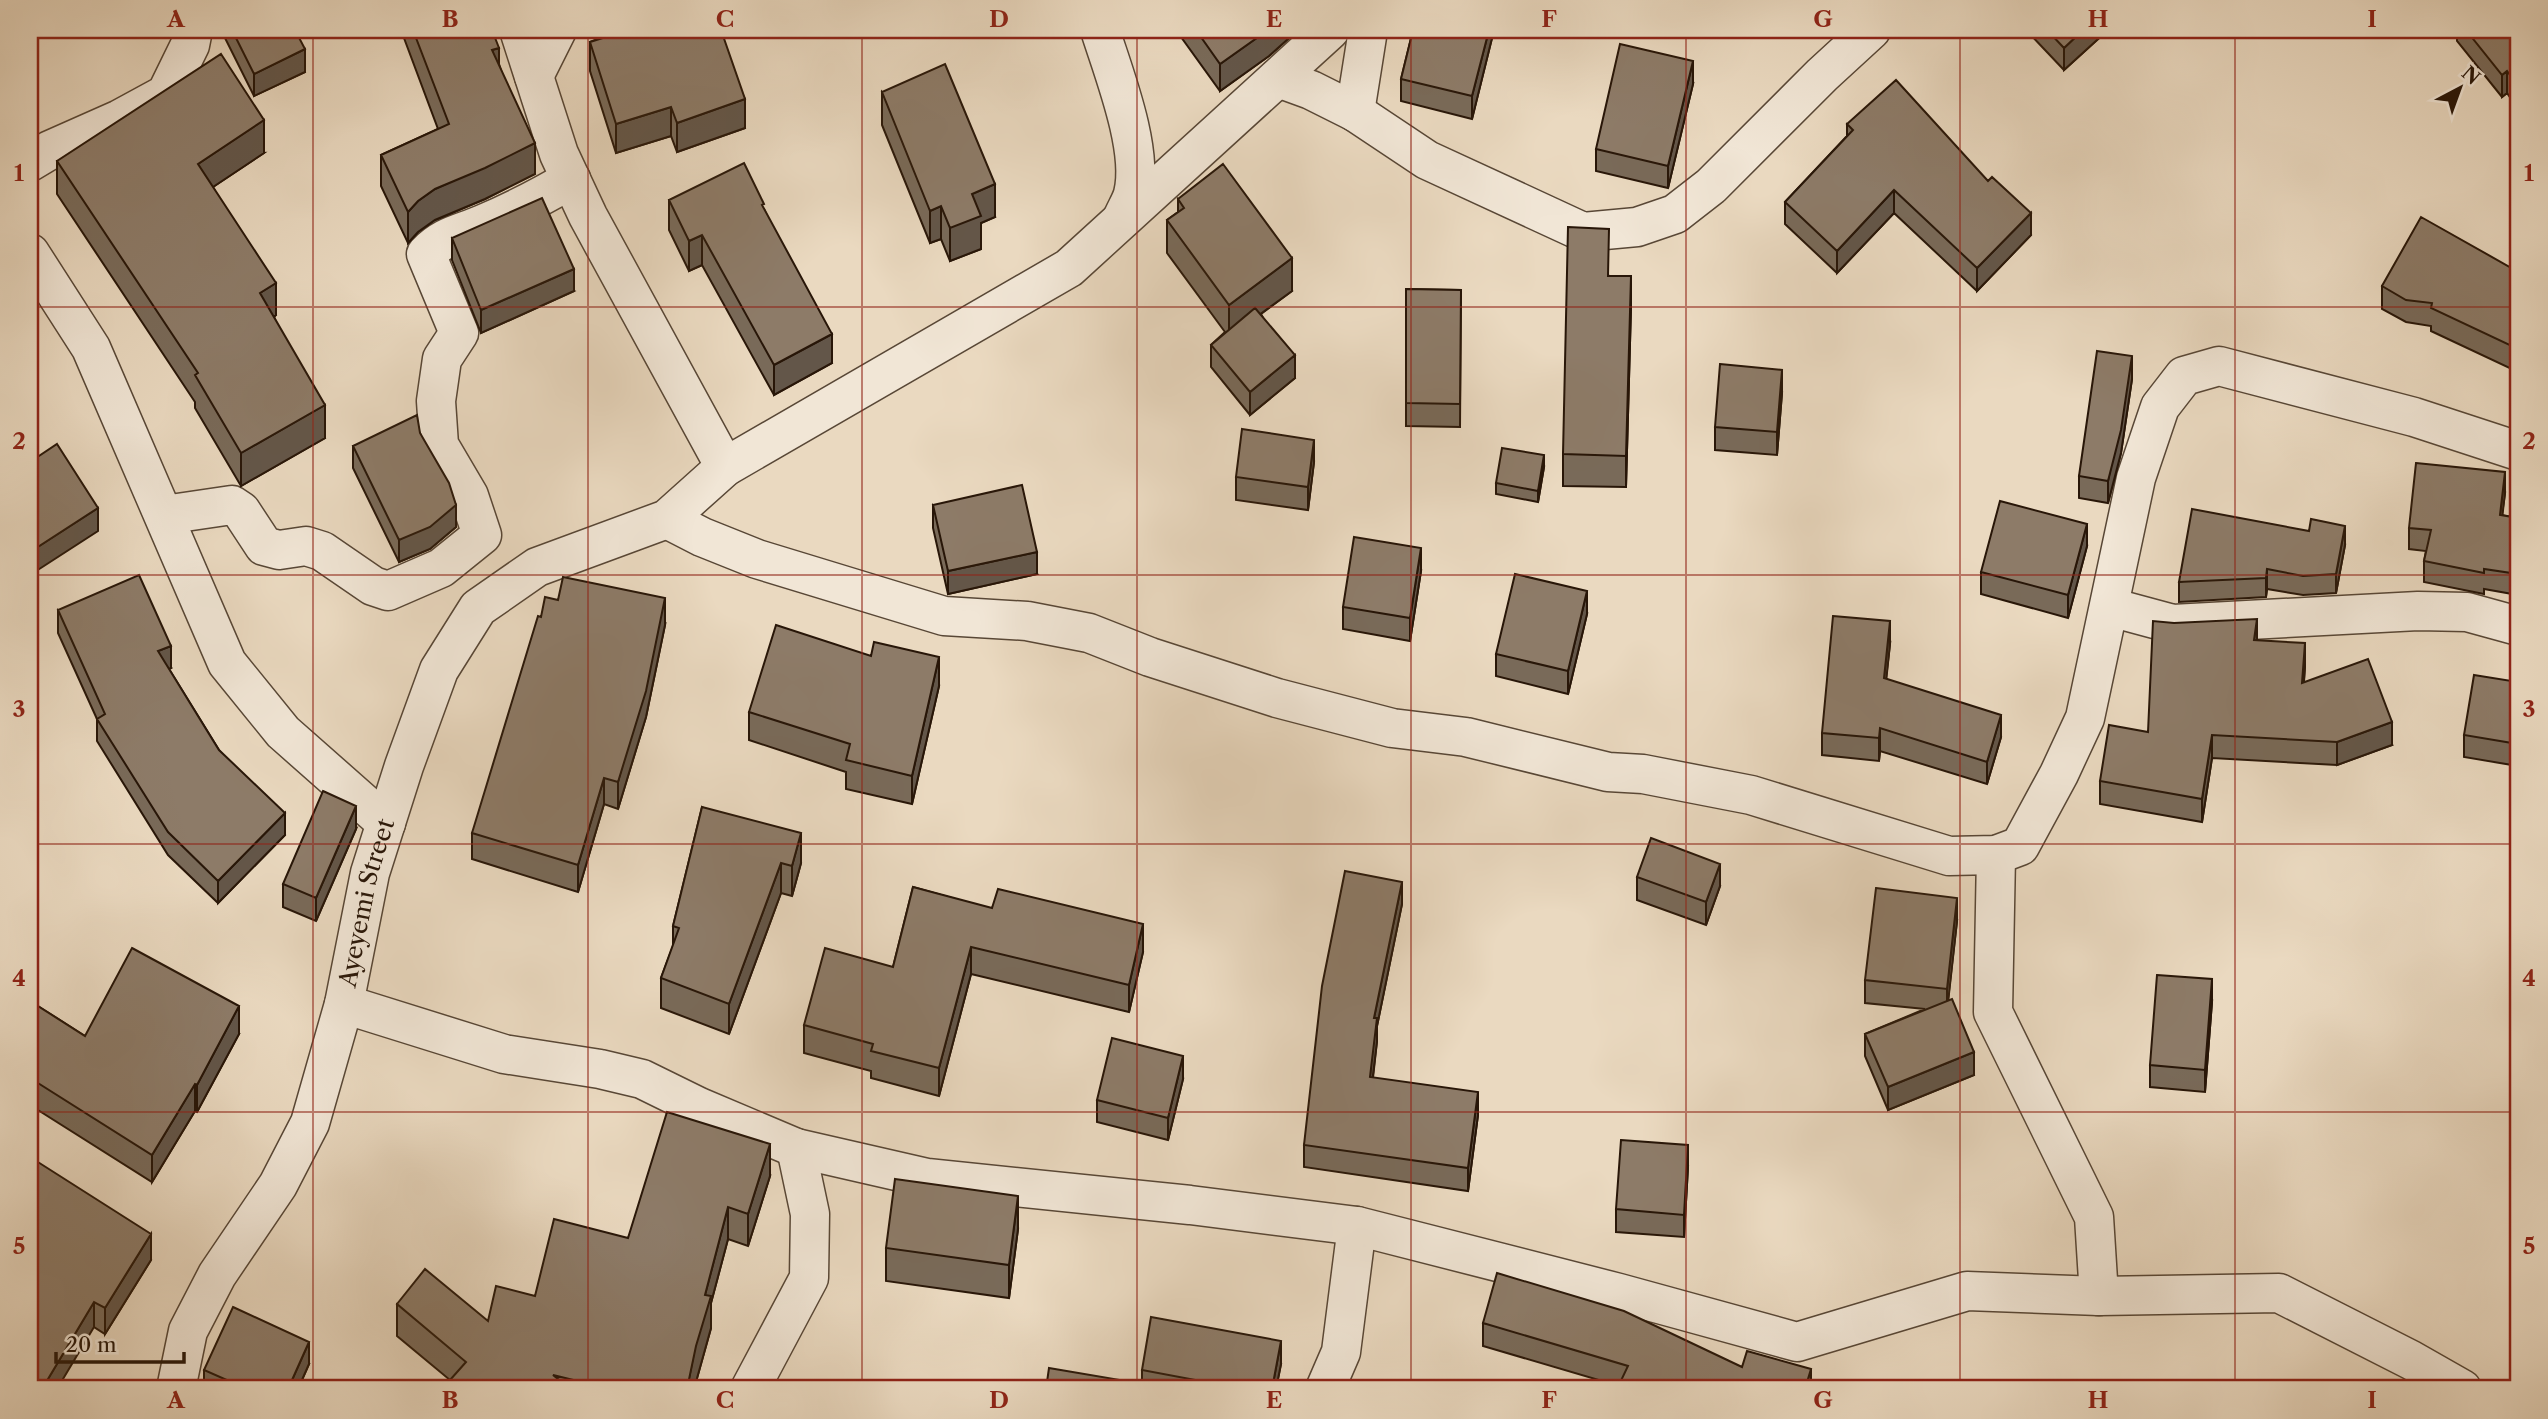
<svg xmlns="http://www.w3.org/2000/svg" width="2548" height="1419" font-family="'Libre Caslon Text',serif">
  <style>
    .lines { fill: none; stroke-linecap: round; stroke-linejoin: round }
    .minor-casing { stroke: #584736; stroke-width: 41 }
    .minor { stroke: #f1e6d6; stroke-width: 38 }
    .wall { fill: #796a59; stroke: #281608; stroke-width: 2 }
    .shaded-wall { fill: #635649; stroke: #281608; stroke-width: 2 }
    .building { fill: #8d7b68; stroke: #281608; stroke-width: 2 }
    .grid { fill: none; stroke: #8f2418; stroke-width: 2; stroke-opacity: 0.55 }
    .labels { text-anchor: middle; stroke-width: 7; stroke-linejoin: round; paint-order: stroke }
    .street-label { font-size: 24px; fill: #281608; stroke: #f1e6d6 }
    .neatline { fill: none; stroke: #8f2418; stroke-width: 2.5 }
    .grid-label { font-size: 23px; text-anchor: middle; font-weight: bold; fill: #8f2418 }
  </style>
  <rect width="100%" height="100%" fill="#ead9c0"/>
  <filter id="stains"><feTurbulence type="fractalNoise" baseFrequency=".00286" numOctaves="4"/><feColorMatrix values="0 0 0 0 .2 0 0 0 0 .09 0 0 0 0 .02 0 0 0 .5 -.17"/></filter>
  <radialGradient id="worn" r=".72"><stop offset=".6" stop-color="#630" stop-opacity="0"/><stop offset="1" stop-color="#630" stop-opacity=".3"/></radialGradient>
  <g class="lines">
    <defs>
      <g id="minor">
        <path d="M 519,30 L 559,154 L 588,216 L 725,467"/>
        <path d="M 1100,30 C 1114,74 1144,150 1133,194 C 1131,202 1125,211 1122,219"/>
        <path d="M 534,76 L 557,30"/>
        <path d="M 1278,78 L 1311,90 L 1355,112 L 1427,160 L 1583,232 L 1637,227 L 1675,214 L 1711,186 L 1822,75 L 1871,30"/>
        <path d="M 1355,112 L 1368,30"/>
        <path d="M 30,162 L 50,150 L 120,119 L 166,94 L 190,45 L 193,30"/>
        <path d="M 30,253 L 91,348 L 227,663 L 283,732 L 386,823"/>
        <path d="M 164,515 L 232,505 L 241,511 L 264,546 L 279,550 L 306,546 L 322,551 L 373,586 L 388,591 L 441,568 L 482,535 L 469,496 L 439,445 L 436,401 L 442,359 L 459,333 L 426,254 C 444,235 460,234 483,224 C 513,211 543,196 571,179"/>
        <path d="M 667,519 L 702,537 L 757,559 L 944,616 L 1027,621 L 1089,633 L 1150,657 L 1277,698 L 1392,728 L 1466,737 L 1608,772 L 1643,774 L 1751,795 L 1949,856 L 1996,855 L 2020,846 L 2059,774 L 2085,718 L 2136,478 L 2160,407 L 2184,376 L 2219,366 L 2414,417 L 2518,451"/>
        <path d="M 2110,607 L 2173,624 L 2418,611 L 2467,612 L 2518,626"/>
        <path d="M 1996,855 L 1993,1012 L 2094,1217 L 2099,1296 L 2279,1293 L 2411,1360 L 2462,1389"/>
        <path d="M 344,1004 L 504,1054 L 600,1069 L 642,1079 L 699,1107 L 796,1148 L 927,1178 L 1190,1205 L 1357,1226 L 1619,1293 L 1797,1342 L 1967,1291 L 2099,1296"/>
        <path id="s1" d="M 176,1389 L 188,1331 L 217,1275 L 278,1185 L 310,1123 L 344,1004 L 370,873 L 404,766 L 439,670 L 478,608 L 537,567 L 667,519 L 725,467 L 1069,268 L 1330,30"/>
        <path d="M 750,1389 L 809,1278 L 810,1214 L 796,1148"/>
        <path d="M 1325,1389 L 1341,1352 L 1357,1226"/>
      </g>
    </defs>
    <!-- minor casing -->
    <use href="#minor" class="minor-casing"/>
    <!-- minor -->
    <use href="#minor" class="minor"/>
  </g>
  <!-- wall -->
  <path class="wall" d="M 221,30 L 295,30 L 305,72 L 254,96 Z
    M 401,30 L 492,30 L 499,64 L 535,174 L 485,199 L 435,220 L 418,232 L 408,243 L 381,186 L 381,155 L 438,129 Z
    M 603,30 L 721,30 L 745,128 L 677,152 L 671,136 L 616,153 L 590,71 L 590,42 L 603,37 Z
    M 1176,30 L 1298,30 L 1269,56 L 1220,91 Z
    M 1413,30 L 1494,30 L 1472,119 L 1401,101 L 1401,79 Z
    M 2026,30 L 2108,30 L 2064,70 Z
    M 2457,30 L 2518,30 L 2518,109 L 2507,93 L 2502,97 L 2457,41 Z
    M 1693,84 L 1668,188 L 1596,171 L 1596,149 Z
    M 882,92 L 995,217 L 981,223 L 981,249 L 950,261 L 941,239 L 930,243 L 882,125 Z
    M 1847,124 L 1988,181 L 2031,235 L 1977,291 L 1894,213 L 1837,273 L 1785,224 L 1785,202 L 1847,136 Z
    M 264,153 L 213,187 L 276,315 L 274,317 L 325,438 L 241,486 L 195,408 L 195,402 L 57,194 L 57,161 Z
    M 1178,199 L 1292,291 L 1261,314 L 1295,378 L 1250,415 L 1211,367 L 1211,345 L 1225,332 L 1167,253 L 1167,220 L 1178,212 Z
    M 669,200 L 764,209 L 832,363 L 774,395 L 702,265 L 689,271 L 669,230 Z
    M 452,238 L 574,291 L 481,333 L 452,260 Z
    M 2518,263 L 2518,372 L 2431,331 L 2431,326 L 2406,322 L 2382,309 L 2382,286 L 2515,270 Z
    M 1609,276 L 1631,307 L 1626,487 L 1563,486 L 1563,454 Z
    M 1406,289 L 1461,290 L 1460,427 L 1406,426 Z
    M 2132,379 L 2121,453 L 2108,503 L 2079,498 L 2079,476 Z
    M 1782,393 L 1777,455 L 1715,450 L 1715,427 Z
    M 420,433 L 456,527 L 430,549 L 399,562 L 353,468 L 353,446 Z
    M 1314,462 L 1308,510 L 1236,500 L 1236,477 Z
    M 1544,467 L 1538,502 L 1496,494 L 1496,483 Z
    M 2505,493 L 2502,515 L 2518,518 L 2518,595 L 2484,589 L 2484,594 L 2424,582 L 2424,561 L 2426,551 L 2409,549 L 2409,528 Z
    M 933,505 L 1037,574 L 948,594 L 933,528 Z
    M 2345,545 L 2336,593 L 2303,595 L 2267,589 L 2266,597 L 2179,602 L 2179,582 Z
    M 2087,546 L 2068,618 L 1981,594 L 1981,572 Z
    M 1421,571 L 1410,641 L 1343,629 L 1343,607 Z
    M 58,610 L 171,668 L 169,669 L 219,750 L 285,835 L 218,903 L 168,855 L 97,741 L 97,719 L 58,633 Z
    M 1587,614 L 1568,694 L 1496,676 L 1496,654 Z
    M 665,625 L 646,717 L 618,809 L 604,804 L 578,892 L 472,859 L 472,833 Z
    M 2257,640 L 2305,666 L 2304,682 L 2392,745 L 2337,765 L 2212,758 L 2202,822 L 2100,804 L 2100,781 L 2148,732 Z
    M 1890,644 L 1886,679 L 2001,737 L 1987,784 L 1880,751 L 1879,761 L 1822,755 L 1822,733 Z
    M 2518,682 L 2518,766 L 2464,757 L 2464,735 Z
    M 939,686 L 912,804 L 846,789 L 846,772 L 749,740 L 749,712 Z
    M 702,807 L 801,863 L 792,896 L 781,893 L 729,1034 L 661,1008 L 661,978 L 673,946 L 673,926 Z
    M 356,829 L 316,921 L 283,907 L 283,884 Z
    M 1637,877 L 1720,886 L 1706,925 L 1637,900 Z
    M 913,887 L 1143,952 L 1129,1012 L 971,974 L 939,1096 L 871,1078 L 871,1071 L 804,1053 L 804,1025 L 893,967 Z
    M 1402,904 L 1377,1026 L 1377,1041 L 1373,1078 L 1478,1115 L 1468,1191 L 1304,1167 L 1304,1145 Z
    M 1957,921 L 1948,1000 L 1974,1075 L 1888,1110 L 1865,1056 L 1865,1034 L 1925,1009 L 1865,1003 L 1865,980 Z
    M 30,1001 L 85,1036 L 239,1034 L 197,1112 L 195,1111 L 152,1182 L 30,1105 Z
    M 2212,1002 L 2205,1092 L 2150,1087 L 2150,1065 Z
    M 1183,1079 L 1168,1140 L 1097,1122 L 1097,1100 Z
    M 30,1157 L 151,1260 L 105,1334 L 94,1327 Z
    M 1688,1167 L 1684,1237 L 1616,1232 L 1616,1209 Z
    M 770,1176 L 748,1246 L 728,1239 L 711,1303 L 711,1328 L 694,1389 L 442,1389 L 450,1380 L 397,1336 L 397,1304 L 488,1321 L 535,1296 L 628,1238 Z
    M 1018,1229 L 1009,1298 L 886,1281 L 886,1248 Z
    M 1483,1323 L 1742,1367 L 1811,1389 L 1619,1386 L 1483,1346 Z
    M 309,1364 L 298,1389 L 204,1389 L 204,1370 Z
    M 1281,1364 L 1276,1389 L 1142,1389 L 1142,1370 Z"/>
  <!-- shaded-wall -->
  <path class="shaded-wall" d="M 342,30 L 359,30 L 342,35 Z
    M 1268,30 L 1298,30 L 1269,56 L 1220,91 L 1220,64 Z
    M 1489,30 L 1494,30 L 1472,119 L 1472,96 Z
    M 2083,30 L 2108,30 L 2064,70 L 2064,48 Z
    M 499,48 L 499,79 L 492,50 Z
    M 305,49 L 305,72 L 254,96 L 254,74 Z
    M 1693,61 L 1693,84 L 1668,188 L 1668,166 Z
    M 2507,71 L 2507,93 L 2502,97 L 2502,75 Z
    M 745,99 L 745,128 L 677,152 L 677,123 Z
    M 671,107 L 671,136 L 616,153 L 616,124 Z
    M 264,120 L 264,153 L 198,197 L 198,164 Z
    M 535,143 L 535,174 L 485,199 L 435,220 L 418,232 L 408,243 L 408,212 L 418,201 L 435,189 Z
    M 995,184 L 995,217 L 981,223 L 981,249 L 950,261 L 950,228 L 972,194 Z
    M 1894,190 L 1894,213 L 1837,273 L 1837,251 Z
    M 941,206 L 941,239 L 930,243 L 930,211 Z
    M 2031,213 L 2031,235 L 1977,291 L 1977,268 Z
    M 702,235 L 702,265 L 689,271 L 689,241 Z
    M 1292,258 L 1292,291 L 1229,337 L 1229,305 Z
    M 574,269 L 574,291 L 481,333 L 481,310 Z
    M 1631,276 L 1631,307 L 1626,487 L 1626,456 Z
    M 276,283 L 276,315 L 260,326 L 260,293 Z
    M 832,334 L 832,363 L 774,395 L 774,365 Z
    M 1295,355 L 1295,378 L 1250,415 L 1250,392 Z
    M 2132,356 L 2132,379 L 2121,453 L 2108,503 L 2108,481 Z
    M 1782,370 L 1782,393 L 1777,455 L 1777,432 Z
    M 325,405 L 325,438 L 241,486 L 241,453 Z
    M 1314,440 L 1314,462 L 1308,510 L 1308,487 Z
    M 1544,455 L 1544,467 L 1538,502 L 1538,491 Z
    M 2505,472 L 2505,493 L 2500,536 L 2500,515 Z
    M 456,505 L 456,527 L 430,549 L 399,562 L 399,540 Z
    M 98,508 L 98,531 L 30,575 L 30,552 Z
    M 2087,524 L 2087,546 L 2068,618 L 2068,595 Z
    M 2345,526 L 2345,545 L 2336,593 L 2336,574 Z
    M 1421,548 L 1421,571 L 1410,641 L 1410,618 Z
    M 1037,552 L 1037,574 L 948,594 L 948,571 Z
    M 2267,569 L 2267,589 L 2266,597 L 2266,578 Z
    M 1587,591 L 1587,614 L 1568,694 L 1568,671 Z
    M 665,598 L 665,625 L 646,717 L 618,809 L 618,782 Z
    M 2257,619 L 2257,641 L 2254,640 Z
    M 1890,621 L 1890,644 L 1884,701 L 1884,678 Z
    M 2305,643 L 2305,666 L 2302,705 L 2302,683 Z
    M 171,646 L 171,668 L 158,674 L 158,651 Z
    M 939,657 L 939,686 L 912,804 L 912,776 Z
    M 2001,715 L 2001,737 L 1987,784 L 1987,762 Z
    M 2392,722 L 2392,745 L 2337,765 L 2337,742 Z
    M 1880,728 L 1880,751 L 1879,761 L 1879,738 Z
    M 2212,735 L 2212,758 L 2202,822 L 2202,799 Z
    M 604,778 L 604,804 L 578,892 L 578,865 Z
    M 356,806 L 356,829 L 316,921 L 316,898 Z
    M 285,813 L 285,835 L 218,903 L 218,881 Z
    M 801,833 L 801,863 L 792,896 L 792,866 Z
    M 781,863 L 781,893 L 729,1034 L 729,1004 Z
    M 1720,864 L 1720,886 L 1706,925 L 1706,902 Z
    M 1402,882 L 1402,904 L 1377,1026 L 1377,1041 L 1370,1100 L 1370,1077 L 1374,1018 Z
    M 1957,898 L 1957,921 L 1947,1012 L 1947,989 Z
    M 1143,924 L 1143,952 L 1129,1012 L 1129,985 Z
    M 971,947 L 971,974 L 939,1096 L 939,1068 Z
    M 2212,979 L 2212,1002 L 2205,1092 L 2205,1070 Z
    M 239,1006 L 239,1034 L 197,1112 L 197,1085 Z
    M 1974,1052 L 1974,1075 L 1888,1110 L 1888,1087 Z
    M 1183,1056 L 1183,1079 L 1168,1140 L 1168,1118 Z
    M 195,1084 L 195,1111 L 152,1182 L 152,1155 Z
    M 1478,1092 L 1478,1115 L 1468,1191 L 1468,1168 Z
    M 770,1144 L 770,1176 L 748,1246 L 748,1214 Z
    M 1688,1145 L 1688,1167 L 1684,1237 L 1684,1215 Z
    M 1018,1196 L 1018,1229 L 1009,1298 L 1009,1265 Z
    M 728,1207 L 728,1239 L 711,1303 L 711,1328 L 694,1389 L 687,1389 L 705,1295 Z
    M 151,1234 L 151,1260 L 105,1334 L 105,1308 Z
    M 94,1302 L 94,1327 L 57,1389 L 42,1389 Z
    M 1281,1341 L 1281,1364 L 1276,1389 L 1272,1389 Z
    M 309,1342 L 309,1364 L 298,1389 L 288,1389 Z
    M 1811,1369 L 1811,1389 L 1805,1389 Z"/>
  <!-- building -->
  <path class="building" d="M 232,30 L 295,30 L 305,49 L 254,74 Z
    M 413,30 L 492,30 L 499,48 L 492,50 L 535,143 L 485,168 L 435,189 L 418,201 L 408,212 L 381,155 L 449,124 Z
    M 610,30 L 721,30 L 745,99 L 677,123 L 671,107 L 616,124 L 590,42 L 612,35 Z
    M 1196,30 L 1268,30 L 1220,64 Z
    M 1413,30 L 1489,30 L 1472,96 L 1401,79 Z
    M 2047,30 L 2083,30 L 2064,48 Z
    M 2466,30 L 2518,30 L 2518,86 L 2507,71 L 2502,75 Z
    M 1620,44 L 1693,61 L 1668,166 L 1596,149 Z
    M 221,54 L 264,120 L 198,164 L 276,283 L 260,293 L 325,405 L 241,453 L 195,375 L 198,373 L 57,161 Z
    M 945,64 L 995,184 L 972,194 L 981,216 L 950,228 L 941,206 L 930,211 L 882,92 Z
    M 1896,80 L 1988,181 L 1992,177 L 2031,213 L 1977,268 L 1894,190 L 1837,251 L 1785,202 L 1853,130 L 1847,124 Z
    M 744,163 L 764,204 L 762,205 L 832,334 L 774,365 L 702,235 L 689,241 L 669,200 Z
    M 1223,164 L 1292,258 L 1229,305 L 1167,220 L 1184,208 L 1178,199 Z
    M 542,198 L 574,269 L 481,310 L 452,238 Z
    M 2421,217 L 2515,270 L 2518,263 L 2518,349 L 2431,308 L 2432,303 L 2406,300 L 2382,286 Z
    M 1568,227 L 1609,229 L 1608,276 L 1631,276 L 1626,456 L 1563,454 Z
    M 1406,289 L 1461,290 L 1460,404 L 1406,403 Z
    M 1255,308 L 1295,355 L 1250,392 L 1211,345 Z
    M 2097,351 L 2132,356 L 2121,430 L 2108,481 L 2079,476 Z
    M 1720,364 L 1782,370 L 1777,432 L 1715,427 Z
    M 417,415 L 420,433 L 449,483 L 456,505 L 430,527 L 399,540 L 353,446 Z
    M 1242,429 L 1314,440 L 1308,487 L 1236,477 Z
    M 57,444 L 98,508 L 30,552 L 30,462 Z
    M 1502,448 L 1544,455 L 1538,491 L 1496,483 Z
    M 2416,463 L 2505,472 L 2500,515 L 2518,518 L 2518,574 L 2484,569 L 2484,573 L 2424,561 L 2431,530 L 2409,528 Z
    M 1022,485 L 1037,552 L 948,571 L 933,505 Z
    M 2000,501 L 2087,524 L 2068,595 L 1981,572 Z
    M 2192,509 L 2309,531 L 2311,519 L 2345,526 L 2336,574 L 2303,576 L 2267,569 L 2266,578 L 2179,582 Z
    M 1354,537 L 1421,548 L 1410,618 L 1343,607 Z
    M 1515,574 L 1587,591 L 1568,671 L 1496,654 Z
    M 139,575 L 171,646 L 158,651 L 219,750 L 285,813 L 218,881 L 168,832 L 97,719 L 105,714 L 58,610 Z
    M 563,577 L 665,598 L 646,691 L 618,782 L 604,778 L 578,865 L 472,833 L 538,616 L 541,617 L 545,597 L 558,600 Z
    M 1833,616 L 1890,621 L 1884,678 L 2001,715 L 1987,762 L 1880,728 L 1879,738 L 1822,733 Z
    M 2257,619 L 2254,640 L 2305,643 L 2302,683 L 2368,659 L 2392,722 L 2337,742 L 2212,735 L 2202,799 L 2100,781 L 2109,725 L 2148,732 L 2153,621 L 2174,623 Z
    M 776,625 L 871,656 L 874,642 L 939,657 L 912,776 L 846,760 L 850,744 L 749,712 Z
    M 2474,675 L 2518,682 L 2518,744 L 2464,735 Z
    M 323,791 L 356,806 L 316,898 L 283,884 Z
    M 702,807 L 801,833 L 792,866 L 781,863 L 729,1004 L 661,978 L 679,928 L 673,926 Z
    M 1651,838 L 1720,864 L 1706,902 L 1637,877 Z
    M 1345,871 L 1402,882 L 1374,1018 L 1377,1018 L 1370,1077 L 1478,1092 L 1468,1168 L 1304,1145 L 1322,986 Z
    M 913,887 L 992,908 L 998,889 L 1143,924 L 1129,985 L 971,947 L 939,1068 L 871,1051 L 873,1044 L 804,1025 L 825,948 L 893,967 Z
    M 1876,888 L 1957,898 L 1947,989 L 1865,980 Z
    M 132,948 L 239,1006 L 197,1085 L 195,1084 L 152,1155 L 30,1078 L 30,1001 L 85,1036 Z
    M 2157,975 L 2212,979 L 2205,1070 L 2150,1065 Z
    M 1952,999 L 1974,1052 L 1888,1087 L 1865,1034 Z
    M 1112,1038 L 1183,1056 L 1168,1118 L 1097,1100 Z
    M 667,1112 L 770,1144 L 748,1214 L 728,1207 L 705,1295 L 711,1296 L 696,1346 L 687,1389 L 610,1389 L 553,1375 L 570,1389 L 442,1389 L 466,1362 L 397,1304 L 425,1269 L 488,1321 L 496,1286 L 535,1296 L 554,1219 L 628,1238 Z
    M 1621,1140 L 1688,1145 L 1684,1215 L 1616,1209 Z
    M 30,1157 L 151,1234 L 105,1308 L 94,1302 L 42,1389 L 30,1389 Z
    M 895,1179 L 1018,1196 L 1009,1265 L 886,1248 Z
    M 1497,1273 L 1624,1311 L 1742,1367 L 1747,1351 L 1811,1369 L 1805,1389 L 1617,1389 L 1628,1366 L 1483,1323 Z
    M 233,1307 L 309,1342 L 288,1389 L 247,1389 L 204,1370 Z
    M 1151,1317 L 1281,1341 L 1272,1389 L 1243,1389 L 1142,1370 Z
    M 1049,1368 L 1120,1380 L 1119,1389 L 1046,1389 Z"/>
  <!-- grid -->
  <path class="grid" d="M 313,30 L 313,1389M 588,30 L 588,1389M 862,30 L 862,1389M 1137,30 L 1137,1389M 1411,30 L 1411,1389M 1686,30 L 1686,1389M 1960,30 L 1960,1389M 2235,30 L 2235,1389M 30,307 L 2518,307M 30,575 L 2518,575M 30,844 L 2518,844M 30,1112 L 2518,1112"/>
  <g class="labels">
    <!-- street labels -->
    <g class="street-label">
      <text dy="8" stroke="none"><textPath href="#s1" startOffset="528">Ayeyemi Street</textPath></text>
    </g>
  </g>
  <!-- margin -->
  <rect width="2548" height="1419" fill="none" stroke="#ead9c0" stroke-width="77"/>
  <!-- north arrow -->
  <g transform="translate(2460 88) rotate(41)" stroke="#f1e6d6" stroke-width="5" paint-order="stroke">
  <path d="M0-5L12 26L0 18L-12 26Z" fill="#281608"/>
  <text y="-10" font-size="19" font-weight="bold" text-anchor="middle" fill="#281608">N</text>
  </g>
  <!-- scale -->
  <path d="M56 1352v10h128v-10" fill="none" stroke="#281608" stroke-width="3.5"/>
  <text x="66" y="1352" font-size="21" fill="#281608" stroke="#f1e6d6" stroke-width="5" paint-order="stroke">20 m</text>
  <rect x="38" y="38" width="2472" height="1342" class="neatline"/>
  <g class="grid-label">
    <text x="176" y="27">A</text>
    <text x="450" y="27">B</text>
    <text x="725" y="27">C</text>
    <text x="999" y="27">D</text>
    <text x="1274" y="27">E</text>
    <text x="1549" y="27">F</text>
    <text x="1823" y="27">G</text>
    <text x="2098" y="27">H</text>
    <text x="2372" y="27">I</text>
    <text x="19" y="181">1</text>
    <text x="2529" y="181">1</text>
    <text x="19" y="449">2</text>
    <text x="2529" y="449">2</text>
    <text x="19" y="717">3</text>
    <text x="2529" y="717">3</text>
    <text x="19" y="986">4</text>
    <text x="2529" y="986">4</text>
    <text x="19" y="1254">5</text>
    <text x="2529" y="1254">5</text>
    <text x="176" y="1408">A</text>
    <text x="450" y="1408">B</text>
    <text x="725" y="1408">C</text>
    <text x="999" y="1408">D</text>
    <text x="1274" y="1408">E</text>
    <text x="1549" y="1408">F</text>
    <text x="1823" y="1408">G</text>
    <text x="2098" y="1408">H</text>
    <text x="2372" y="1408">I</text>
  </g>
  <rect width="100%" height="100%" filter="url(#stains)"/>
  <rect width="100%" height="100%" fill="url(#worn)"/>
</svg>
